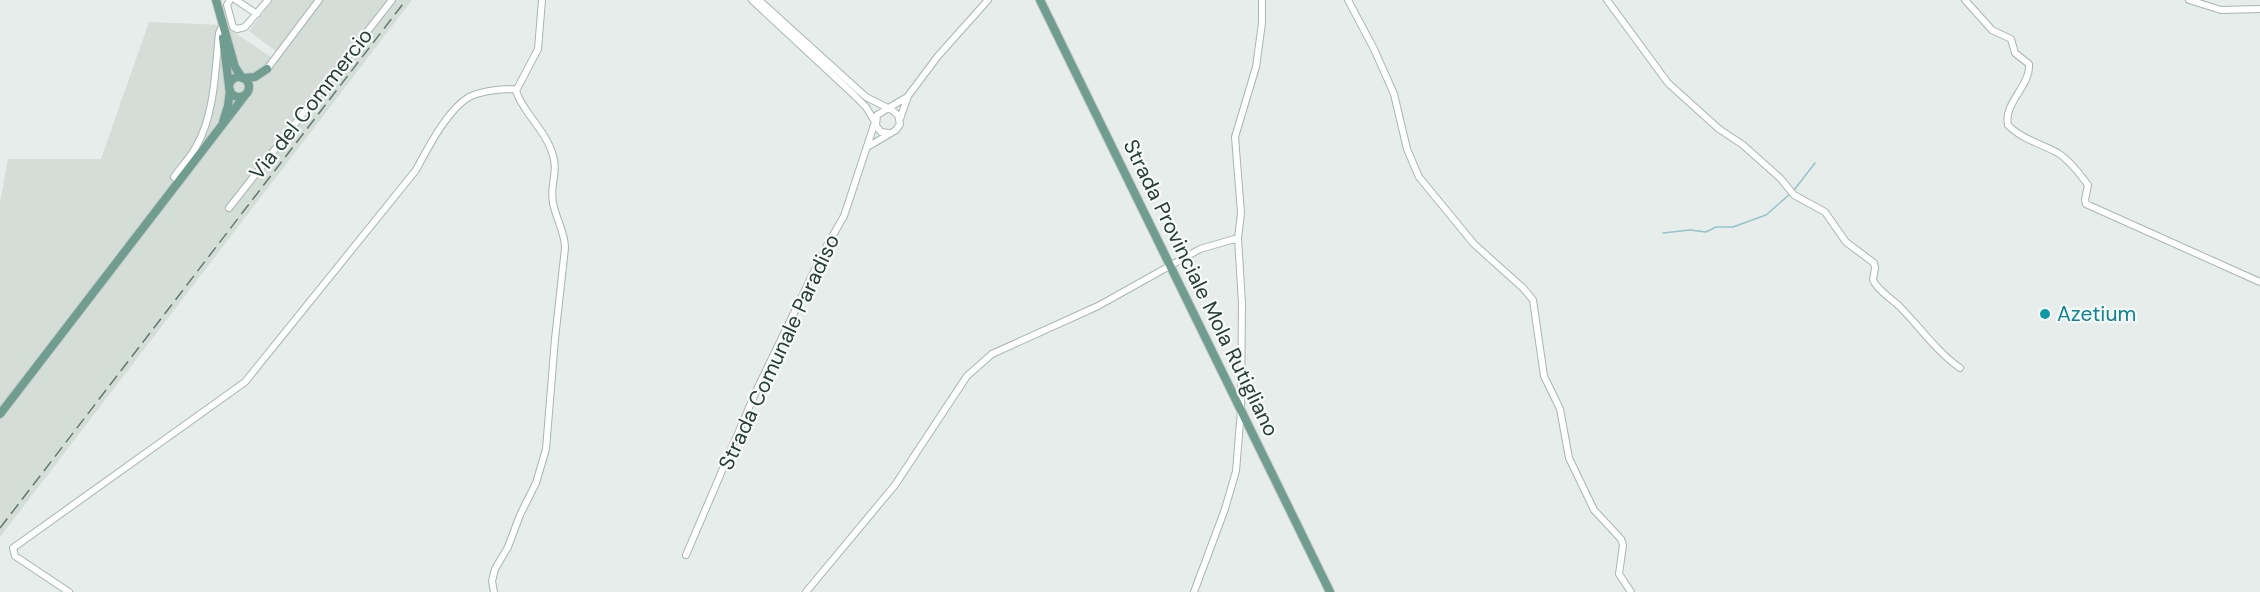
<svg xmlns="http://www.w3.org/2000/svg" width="2260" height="592" font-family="'DM Sans',sans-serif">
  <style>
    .built { fill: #d4ddd8 }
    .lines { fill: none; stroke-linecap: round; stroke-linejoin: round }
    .stream { stroke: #95c4cb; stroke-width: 1.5 }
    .minor-casing { stroke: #a9b5b0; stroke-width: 8 }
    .major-casing { stroke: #c3c9c7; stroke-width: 10 }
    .minor { stroke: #fff; stroke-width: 6 }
    .major { stroke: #709d90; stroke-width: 8 }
    .rail { stroke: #627871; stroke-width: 1.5; stroke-dasharray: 12 6; stroke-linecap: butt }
    .culture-dot { fill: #0f9aa8; stroke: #f6faf8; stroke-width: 2 }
    .labels { text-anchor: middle; stroke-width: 4.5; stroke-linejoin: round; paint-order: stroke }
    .street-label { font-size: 21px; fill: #273d36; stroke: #f6faf8 }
    .culture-label { font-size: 21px; fill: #0d838f; stroke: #f6faf8; text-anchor: start }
  </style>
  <rect width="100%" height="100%" fill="#e6edea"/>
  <!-- built -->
  <path class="built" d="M 273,0 L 316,0 L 277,52 L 249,31 Z
    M 320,0 L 412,0 L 0,537 L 0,203 L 8,159 L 101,159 L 149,22 L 223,25 L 274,59 Z"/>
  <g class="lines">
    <!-- stream -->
    <path class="stream" d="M 1794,190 L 1815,163
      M 1663,233 L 1690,230 L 1706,232 L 1716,227 L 1733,227 L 1766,215 L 1791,193"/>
    <defs>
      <path id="minor" d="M 230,0 L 227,5 L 233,27 L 237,29 L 245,27 L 268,0
        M 236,0 L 257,14
        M 759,0 L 866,97 L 892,110 L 898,115 L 900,124 L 896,130 L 869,146
        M 1348,0 L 1374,49 L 1394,94 L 1407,149 L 1419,177 L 1474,244 L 1523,288 L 1533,300 L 1544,376 L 1560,409 L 1569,458 L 1594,510 L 1621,539 L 1623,545 L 1619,574 L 1631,592
        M 1607,0 L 1668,83 L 1719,129 L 1743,145 L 1780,178 L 1794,195 L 1825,212 L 1846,242 L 1874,263 L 1875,268 L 1873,280 C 1878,291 1891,298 1900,307 C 1920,327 1936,351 1960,368
        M 1965,0 L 1992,30 L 2011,39 L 2015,53 L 2029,64 C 2031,86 2003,103 2008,125 C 2021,139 2042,144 2058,153 C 2069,160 2080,174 2088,185 L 2085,200 L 2086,204 L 2260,282
        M 2189,0 L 2221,10 L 2260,9
        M 267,69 L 319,0
        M 900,119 L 908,96 L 938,56 L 988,0
        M 889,133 L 881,132 L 876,126 L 877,115 L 907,97
        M 180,181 L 174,177 C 181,167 190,158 196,147 C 215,114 215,70 219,33 L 223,25
        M 229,208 L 392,0
        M 686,555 L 757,389 L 825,249 L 844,216 L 875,122 L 866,107 L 853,94 L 752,0
        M 69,592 L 15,556 L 13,548 L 245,382 L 416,170 C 428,148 447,110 469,97 C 482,91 502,89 516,89
        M 494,592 L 492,581 L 495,569 L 508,547 L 520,515 L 536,483 L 546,449 L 555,339 L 565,248 C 565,232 556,219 553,203 C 549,180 561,173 550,147 C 542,127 523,112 516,91 L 538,49 L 542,0
        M 806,592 L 895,485 L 967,376 L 992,354 L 1098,306 L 1200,249 L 1238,238
        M 1194,592 L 1225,509 L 1236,471 L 1241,410 L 1242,303 L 1238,238 L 1241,213 L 1235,137 L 1256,67 L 1262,23 L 1262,0"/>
      <path id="major" d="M 216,0 L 235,67 L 242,78 L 255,77 L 267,69
        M 1040,0 L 1330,592
        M 223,38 L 229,86
        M229 87a10 10 0 1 1 20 0a10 10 0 1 1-20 0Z
        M 223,122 L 228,106 L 230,90
        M 0,414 L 246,94"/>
    </defs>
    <!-- minor casing -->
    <use href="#minor" class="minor-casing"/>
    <!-- major casing -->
    <use href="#major" class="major-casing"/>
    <!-- minor -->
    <use href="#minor" class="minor"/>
    <!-- major -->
    <use href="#major" class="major"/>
    <!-- rail -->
    <path class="rail" d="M 0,528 L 406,0"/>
  </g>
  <!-- markers -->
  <circle class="culture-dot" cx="2045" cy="314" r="6"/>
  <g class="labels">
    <!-- street labels -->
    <g class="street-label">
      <text transform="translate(311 104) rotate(-52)" y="7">Via del Commercio</text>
      <text transform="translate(1201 288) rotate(64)" y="7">Strada Provinciale Mola Rutigliano</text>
      <text transform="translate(779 352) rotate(-65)" y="7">Strada Comunale Paradiso</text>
    </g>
    <!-- culture labels -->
    <g class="culture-label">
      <text x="2057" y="321">Azetium</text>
    </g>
  </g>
</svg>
